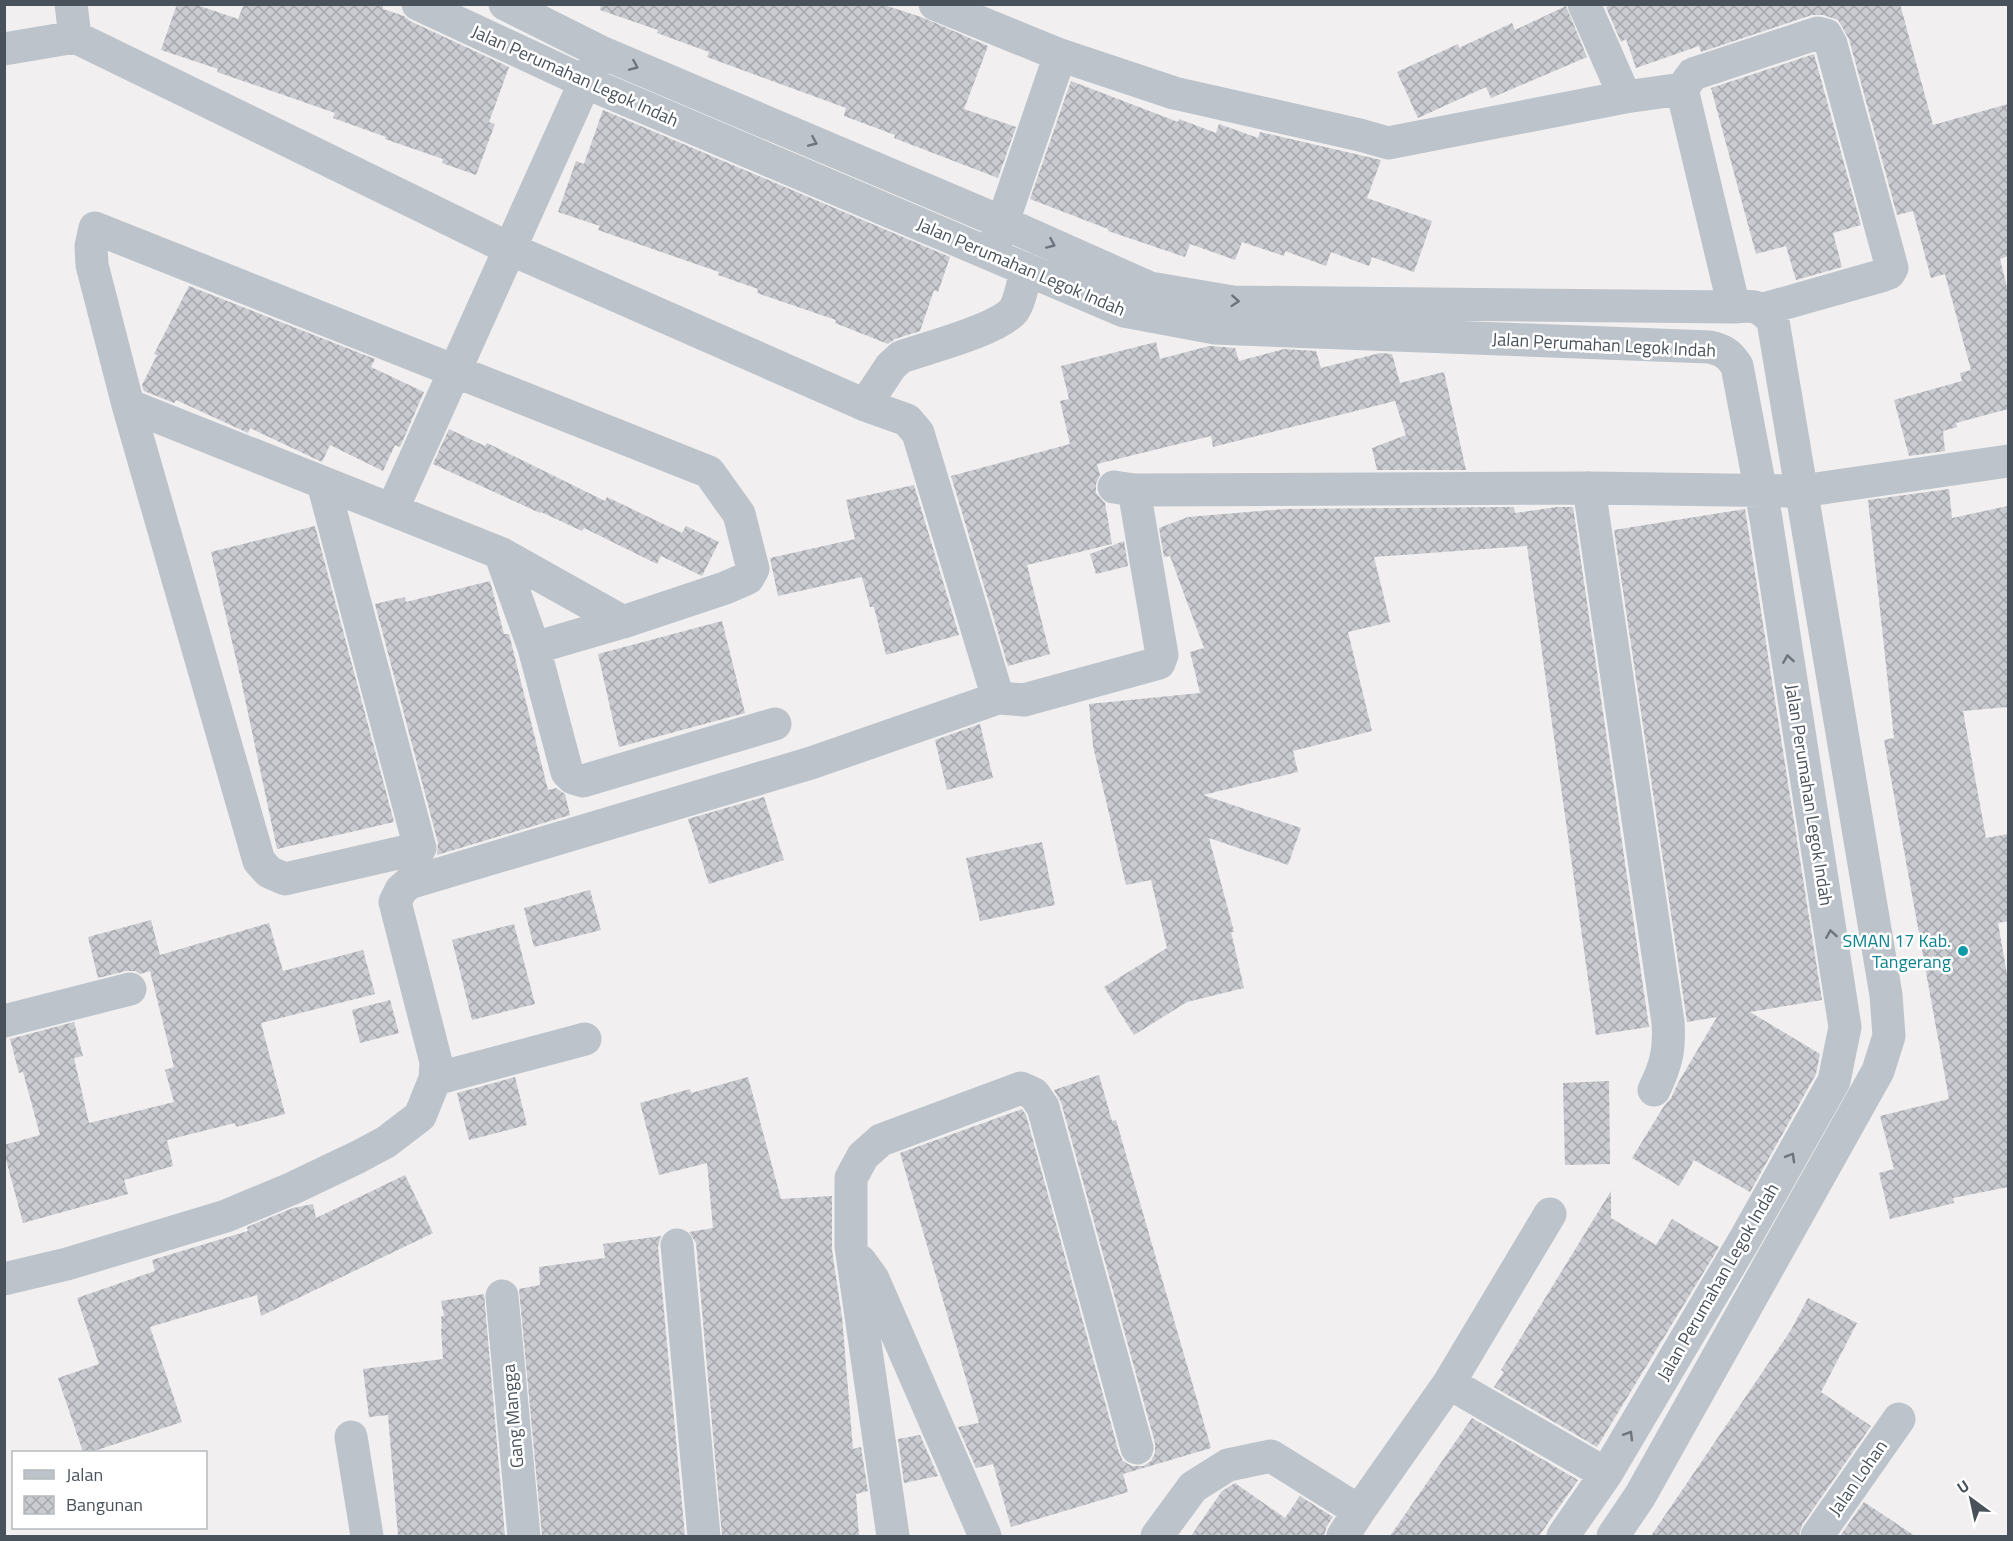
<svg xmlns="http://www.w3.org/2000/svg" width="2013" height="1541" font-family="'Titillium Web',sans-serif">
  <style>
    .building { fill: url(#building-cross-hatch) }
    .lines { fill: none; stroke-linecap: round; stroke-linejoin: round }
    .minor { stroke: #bcc3cb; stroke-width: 33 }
    .oneway { stroke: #6c747d }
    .culture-dot { fill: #0f9aa8; stroke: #fff; stroke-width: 2 }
    .labels { text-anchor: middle; stroke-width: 5; stroke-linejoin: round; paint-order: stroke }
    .street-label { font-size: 18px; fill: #49525b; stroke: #fff }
    .culture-label { font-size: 18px; fill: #0d838f; stroke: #fff; text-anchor: end }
  </style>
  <defs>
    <pattern id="building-cross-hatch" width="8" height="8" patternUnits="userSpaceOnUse" patternTransform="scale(1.5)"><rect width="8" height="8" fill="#c9cbd1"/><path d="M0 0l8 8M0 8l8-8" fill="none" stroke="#a5a7ad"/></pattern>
  </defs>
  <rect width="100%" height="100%" fill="#f1efef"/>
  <!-- building -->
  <path class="building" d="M 177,4 L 194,4 L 238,19 L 244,4 L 383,4 L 383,9 L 404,16 L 410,21 L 509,67 L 489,122 L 495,124 L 476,175 L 442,163 L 443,159 L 385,139 L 386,137 L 333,118 L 335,113 L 217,72 L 218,69 L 161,50 Z
    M 601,4 L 884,5 L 924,18 L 988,46 L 964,109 L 1016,127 L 998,178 L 894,138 L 895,135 L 844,116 L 846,108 L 707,57 L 709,52 L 657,33 L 658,30 L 600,10 Z
    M 1613,4 L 1900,4 L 1933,125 L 2008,104 L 2008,256 L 2000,259 L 2008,291 L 2008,409 L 1956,423 L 1957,427 L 1943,431 L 1945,451 L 1909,456 L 1894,400 L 1962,381 L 1960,373 L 1971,370 L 1945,274 L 1931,278 L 1913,211 L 1897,215 L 1849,39 L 1838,20 L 1823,15 L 1812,15 L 1701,52 L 1699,46 L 1636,68 L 1626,39 L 1621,42 L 1606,7 Z
    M 1566,6 L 1587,57 L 1491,98 L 1486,87 L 1418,118 L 1397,72 L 1458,44 L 1459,48 L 1512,23 L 1515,30 Z
    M 1814,54 L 1861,225 L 1833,233 L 1842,267 L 1796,280 L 1786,246 L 1756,254 L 1711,88 Z
    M 1071,81 L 1178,122 L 1179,119 L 1216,133 L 1219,124 L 1258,138 L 1260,132 L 1381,160 L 1367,198 L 1432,221 L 1414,272 L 1372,257 L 1369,266 L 1331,252 L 1326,266 L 1285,251 L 1284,256 L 1242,242 L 1235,260 L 1190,244 L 1185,257 L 1108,231 L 1108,229 L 1030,199 Z
    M 603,110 L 950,257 L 938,292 L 934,290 L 920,331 L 895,339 L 888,344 L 835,323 L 836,320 L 757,293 L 758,289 L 718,275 L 719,272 L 598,230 L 600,226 L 558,212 L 576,161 L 584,164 Z
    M 189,286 L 375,359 L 371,367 L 424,392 L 400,447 L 395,445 L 383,471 L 330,445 L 322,462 L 250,428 L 248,433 L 176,400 L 174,403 L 144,391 L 142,385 L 157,355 L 154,354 Z
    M 1156,342 L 1160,359 L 1209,346 L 1235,348 L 1239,361 L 1284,349 L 1316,351 L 1321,368 L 1380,353 L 1392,354 L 1400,383 L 1444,372 L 1466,470 L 1377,470 L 1372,448 L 1406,435 L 1395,401 L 1213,447 L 1211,436 L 1097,464 L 1100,475 L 1096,484 L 1096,493 L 1105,503 L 1112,544 L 1027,565 L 1050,654 L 1008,666 L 951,476 L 1070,444 L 1060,401 L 1069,399 L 1061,366 Z
    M 449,429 L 485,446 L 487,443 L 605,501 L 607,497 L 682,533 L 686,526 L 719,542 L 702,576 L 661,556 L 657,564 L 584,528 L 582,531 L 541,512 L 540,513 L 433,464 Z
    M 914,485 L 959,635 L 886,655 L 874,607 L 870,607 L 862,577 L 778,596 L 770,558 L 855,539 L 846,500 Z
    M 1949,489 L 1952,518 L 2008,506 L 2008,707 L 1963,711 L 1986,838 L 2008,834 L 2008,921 L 1998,923 L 2008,980 L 2008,1187 L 1953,1198 L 1954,1203 L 1890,1219 L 1879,1173 L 1894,1169 L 1880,1116 L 1949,1099 L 1884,740 L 1894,738 L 1868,500 Z
    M 1514,507 L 1515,513 L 1557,507 L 1573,507 L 1649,1027 L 1596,1035 L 1527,546 L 1374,557 L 1390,622 L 1348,632 L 1372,731 L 1293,751 L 1298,772 L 1203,795 L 1301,828 L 1288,865 L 1209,838 L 1234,932 L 1231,932 L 1244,988 L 1187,1002 L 1134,1035 L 1104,987 L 1167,948 L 1151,880 L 1126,885 L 1093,746 L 1089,704 L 1200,693 L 1190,652 L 1204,648 L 1170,556 L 1164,557 L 1159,528 L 1188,517 L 1285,509 Z
    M 1745,509 L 1822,1000 L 1750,1012 L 1820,1054 L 1816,1074 L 1750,1192 L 1694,1160 L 1679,1186 L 1632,1158 L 1664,1106 L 1671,1098 L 1678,1083 L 1717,1017 L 1687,1022 L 1614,530 Z
    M 315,526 L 394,822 L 277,849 L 241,680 L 211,552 Z
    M 1124,541 L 1128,566 L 1096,574 L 1090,554 Z
    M 490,581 L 504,634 L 509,634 L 548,790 L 556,788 L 565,794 L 570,815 L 437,855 L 438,843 L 375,604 L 405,597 L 406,602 Z
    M 722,621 L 745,713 L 619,747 L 598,654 Z
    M 980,724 L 993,778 L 947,790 L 935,740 Z
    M 764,797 L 784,860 L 709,884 L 688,819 Z
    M 1042,842 L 1055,905 L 980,921 L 966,858 Z
    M 590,890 L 601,930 L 534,947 L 524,908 Z
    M 151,920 L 160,955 L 269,923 L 283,971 L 363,950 L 375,994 L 261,1023 L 285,1114 L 236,1127 L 235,1123 L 167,1140 L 173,1166 L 124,1180 L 128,1194 L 23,1223 L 4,1152 L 4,1145 L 40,1135 L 23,1072 L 19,1073 L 10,1039 L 74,1022 L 83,1056 L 74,1058 L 89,1123 L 174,1102 L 165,1070 L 174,1067 L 150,971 L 140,974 L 135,971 L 126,971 L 98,978 L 88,937 Z
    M 514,924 L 535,1004 L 472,1020 L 452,940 Z
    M 390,1000 L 399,1033 L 360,1043 L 352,1010 Z
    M 1099,1075 L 1112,1121 L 1116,1120 L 1211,1448 L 1123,1474 L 1128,1492 L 1011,1527 L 993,1464 L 976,1468 L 958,1427 L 979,1423 L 900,1153 L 1022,1109 L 1026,1115 L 1119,1453 L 1123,1461 L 1132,1466 L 1143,1466 L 1151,1461 L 1155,1453 L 1155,1443 L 1061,1102 L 1054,1090 Z
    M 515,1077 L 527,1125 L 469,1140 L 457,1093 Z
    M 748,1077 L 781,1199 L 832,1196 L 832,1250 L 842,1317 L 853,1449 L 861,1447 L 868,1491 L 856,1494 L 859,1536 L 722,1536 L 696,1243 L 689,1232 L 713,1228 L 707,1163 L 659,1175 L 640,1103 L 690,1089 L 691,1093 Z
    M 1609,1081 L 1610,1164 L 1565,1165 L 1563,1083 Z
    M 405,1175 L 433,1233 L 261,1316 L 257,1295 L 150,1327 L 182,1422 L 91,1452 L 83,1452 L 58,1378 L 99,1364 L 77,1298 L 155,1271 L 152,1260 L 248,1231 L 247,1227 L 293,1208 L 313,1204 L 316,1218 Z
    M 1611,1191 L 1611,1218 L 1656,1245 L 1672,1219 L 1719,1247 L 1597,1447 L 1494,1387 L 1504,1372 L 1501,1370 Z
    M 661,1236 L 658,1247 L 685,1536 L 542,1536 L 519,1289 L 540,1285 L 539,1267 L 605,1258 L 603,1244 Z
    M 484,1294 L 505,1536 L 398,1536 L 388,1415 L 369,1417 L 363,1369 L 443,1359 L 441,1329 L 442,1328 L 441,1316 L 444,1316 L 441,1301 Z
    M 1808,1298 L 1857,1323 L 1821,1392 L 1871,1426 L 1802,1525 L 1799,1536 L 1651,1536 L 1791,1330 Z
    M 1472,1418 L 1578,1480 L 1539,1536 L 1390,1536 Z
    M 920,1435 L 938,1476 L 904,1483 L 898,1439 Z
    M 1235,1483 L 1285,1518 L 1300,1496 L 1333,1517 L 1327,1526 L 1324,1536 L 1191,1536 L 1222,1491 Z
    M 1864,1502 L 1915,1536 L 1840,1536 Z"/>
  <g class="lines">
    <!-- minor -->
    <path class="minor" d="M 71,4 L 75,37
      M 418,4 L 585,82 L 1124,311 L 1215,328 L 1709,347 C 1724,350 1729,354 1737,366 L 1766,519 L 1845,1027 L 1834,1081 L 1745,1239 L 1606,1474 L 1563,1536
      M 505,4 L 603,53 L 1004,223 L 1150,288 L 1233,302 L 1734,307 C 1753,305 1760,305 1773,321 L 1886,995 L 1889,1036 L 1878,1071 L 1640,1496 L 1613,1536
      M 935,4 L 1060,55 L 1174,93 L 1360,135 L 1388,143 L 1625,97 L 1682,89
      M 1584,4 L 1625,97
      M 4,49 L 75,37 L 508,248 L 865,405 L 907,420 L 918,433 L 998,698
      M 996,242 L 1060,55
      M 1734,307 L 1682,89 L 1693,74 L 1818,33 L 1826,35 L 1831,44 L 1892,268 L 1889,273 L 1884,275 L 1764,309
      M 128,405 L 500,553 L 623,622
      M 865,405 L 891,366 L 901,357 C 926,348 999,330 1014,310 C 1021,299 1023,282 1026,269
      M 323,483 L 420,848 L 285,879 L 269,872 L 259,861 L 128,405 L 92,265 L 91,246 L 95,228 L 709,472 L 739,514 L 753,569 L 748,578 L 725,588 L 623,622 L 534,648
      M 1114,487 L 1134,490 L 1589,488 L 1802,491 L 2008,461
      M 1589,488 L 1668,1022 C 1670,1050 1666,1065 1654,1090
      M 392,510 L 585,82 L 595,65
      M 500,553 L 534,648 L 567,772 L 573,778 L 583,781 L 775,724
      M 4,1021 L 130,989
      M 435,1079 L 585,1039
      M 677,1245 L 704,1536
      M 860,1261 L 873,1279 L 985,1536
      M 4,1279 L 67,1264 L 226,1216 L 293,1188 L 358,1157 L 386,1142 L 420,1116 L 435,1079 L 436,1062 L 395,902 L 401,890 L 409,883 L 811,763 L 998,698 L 1024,700 L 1159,663 L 1162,655 L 1134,490
      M 502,1296 L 524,1536
      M 1449,1383 L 1606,1474
      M 351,1437 L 367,1536
      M 893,1536 L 851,1247 L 851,1178 L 863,1156 L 881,1140 L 1021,1088 L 1034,1094 L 1043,1107 L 1137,1448
      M 1157,1536 L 1193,1487 L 1228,1465 L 1271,1456 L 1359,1511
      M 1343,1536 L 1359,1511 L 1449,1383 L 1550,1214
      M 1817,1536 L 1899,1419"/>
  </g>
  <!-- one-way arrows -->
  <defs><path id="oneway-chevron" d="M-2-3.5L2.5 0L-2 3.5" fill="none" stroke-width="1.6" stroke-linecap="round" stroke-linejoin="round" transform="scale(1.5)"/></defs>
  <g class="oneway">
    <use href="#oneway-chevron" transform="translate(634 66) rotate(23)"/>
    <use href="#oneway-chevron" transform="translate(813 142) rotate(23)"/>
    <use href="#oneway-chevron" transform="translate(1051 244) rotate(24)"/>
    <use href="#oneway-chevron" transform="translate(1235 301) rotate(4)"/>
    <use href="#oneway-chevron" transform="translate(1788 659) rotate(-99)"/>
    <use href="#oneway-chevron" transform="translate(1831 934) rotate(-99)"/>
    <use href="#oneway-chevron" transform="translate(1791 1157) rotate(-60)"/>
    <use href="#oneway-chevron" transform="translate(1629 1435) rotate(-59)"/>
  </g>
  <!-- markers -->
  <circle class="culture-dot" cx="1963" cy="951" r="6"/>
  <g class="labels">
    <!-- street labels -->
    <g class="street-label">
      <text transform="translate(575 76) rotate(24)" y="6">Jalan Perumahan Legok Indah</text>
      <text transform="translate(1021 267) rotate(23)" y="6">Jalan Perumahan Legok Indah</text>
      <text transform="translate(1604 345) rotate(3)" y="6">Jalan Perumahan Legok Indah</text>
      <text transform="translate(1809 795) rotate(81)" y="6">Jalan Perumahan Legok Indah</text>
      <text transform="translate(1718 1282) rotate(-60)" y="6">Jalan Perumahan Legok Indah</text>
      <text transform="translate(513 1416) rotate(-95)" y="6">Gang Mangga</text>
      <text transform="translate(1858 1478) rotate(-55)" y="6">Jalan Lohan</text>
    </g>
    <!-- culture labels -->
    <g class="culture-label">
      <text x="1951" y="947">SMAN 17 Kab.<tspan x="1951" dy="21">Tangerang</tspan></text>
    </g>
  </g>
  <!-- border -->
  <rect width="2013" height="1541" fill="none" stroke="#49525b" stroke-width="12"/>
  <!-- legend -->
  <rect x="12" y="1451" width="195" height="78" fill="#ffffff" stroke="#b6babd" stroke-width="1.5"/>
  <rect x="24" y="1470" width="30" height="9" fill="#bcc3cb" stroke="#b6babd" stroke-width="1.5"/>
  <text x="66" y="1481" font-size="18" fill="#49525b">Jalan</text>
  <rect x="24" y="1496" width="30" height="18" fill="url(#building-cross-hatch)" stroke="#b6babd" stroke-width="1.5"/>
  <text x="66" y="1511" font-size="18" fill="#49525b">Bangunan</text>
  <!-- north arrow -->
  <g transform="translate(1971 1499) rotate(327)" stroke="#ffffff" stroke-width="4.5" paint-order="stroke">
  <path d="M0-4.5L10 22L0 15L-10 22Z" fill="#49525b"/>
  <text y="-9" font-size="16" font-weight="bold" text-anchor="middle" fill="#49525b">U</text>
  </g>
</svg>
